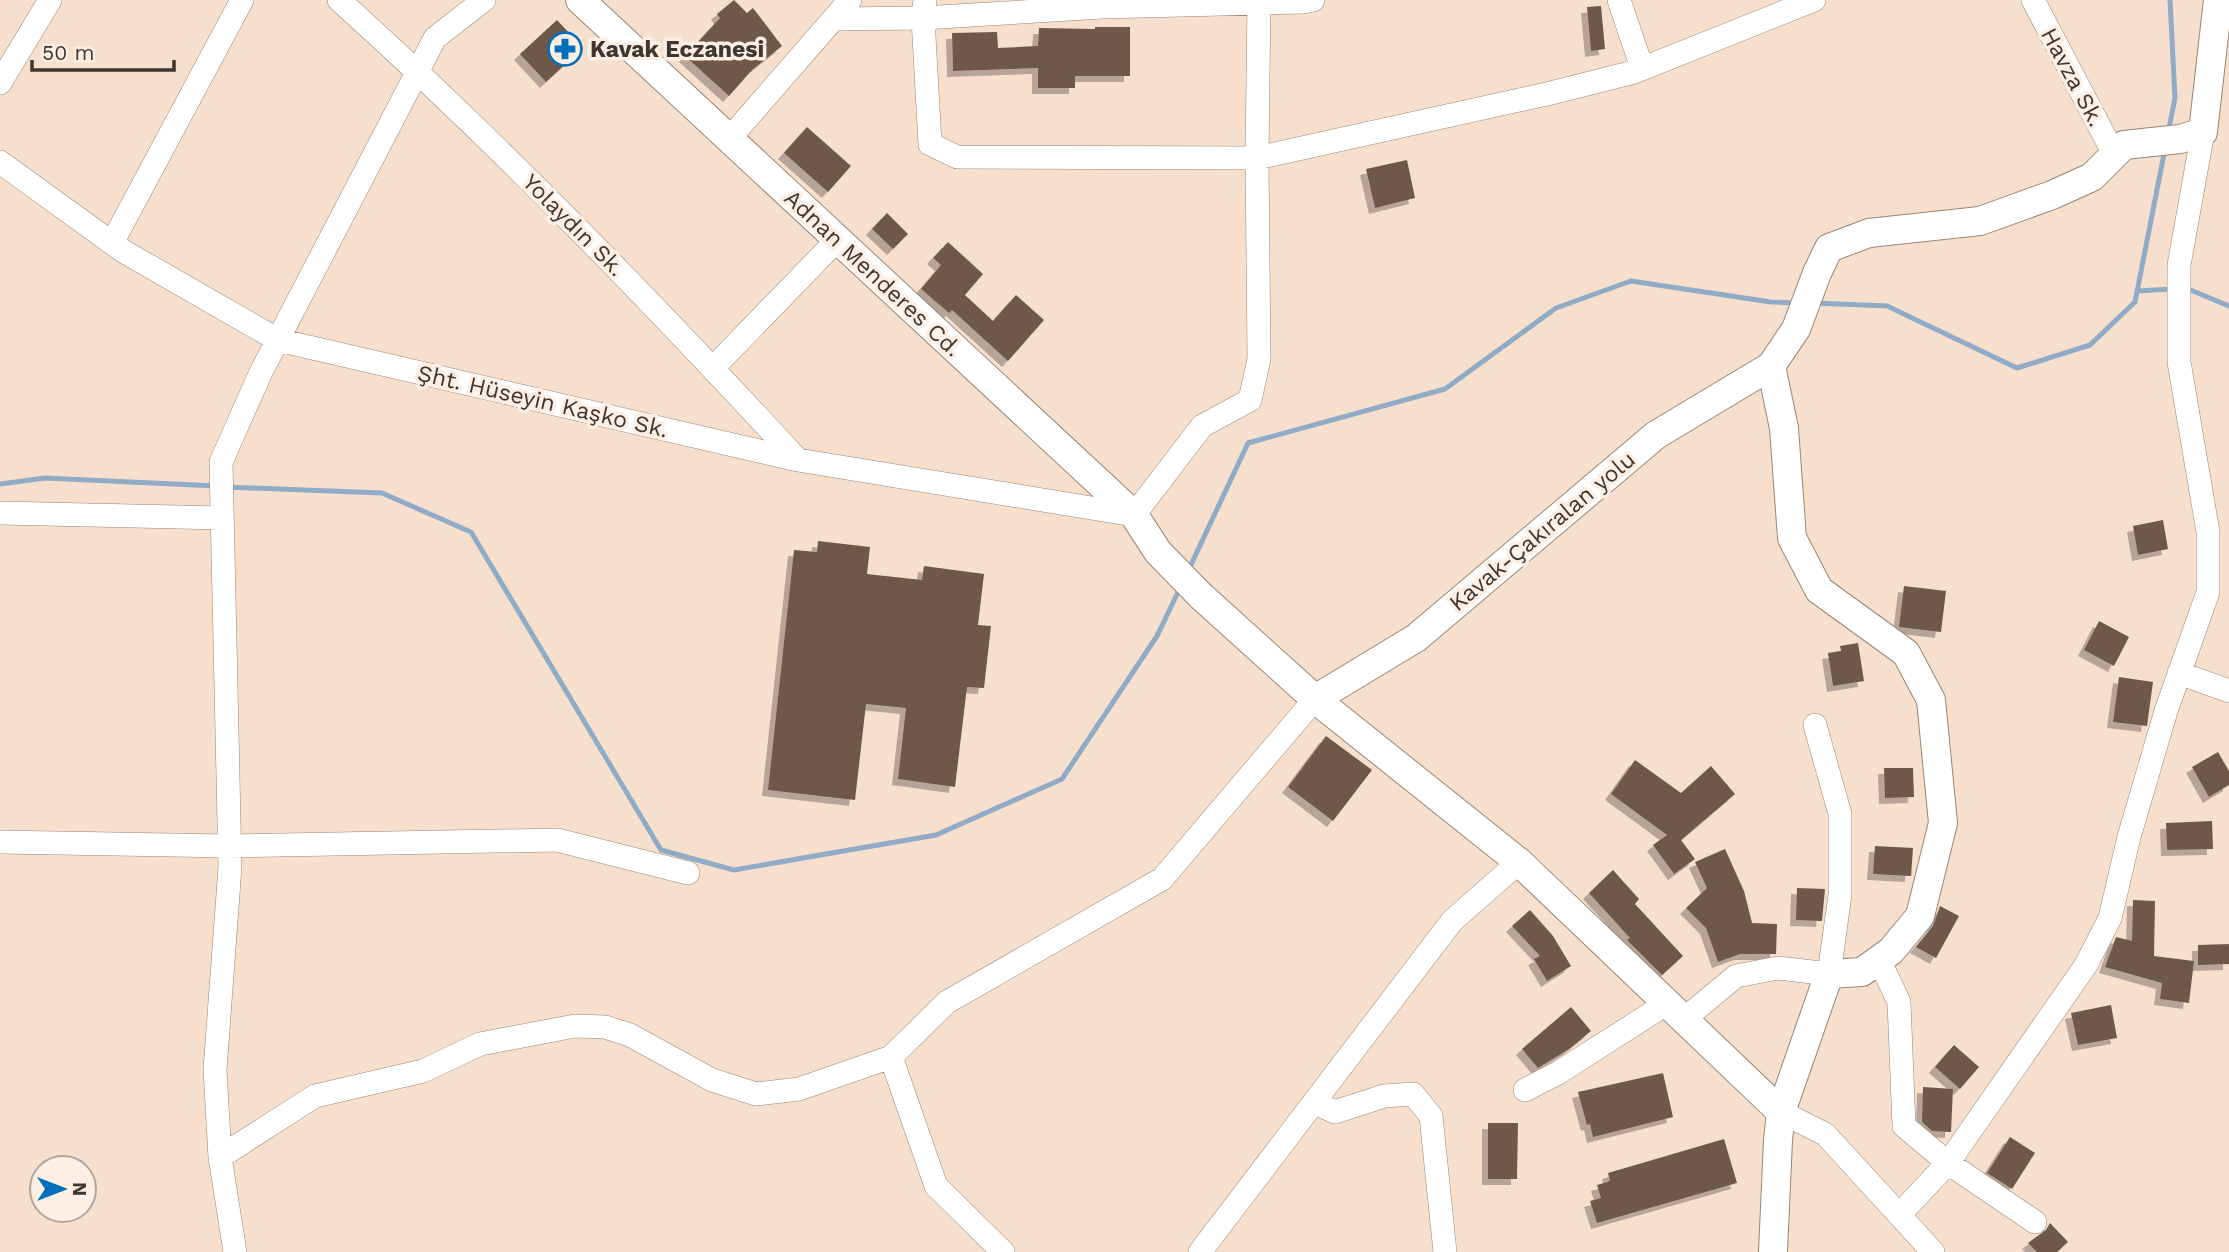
<svg xmlns="http://www.w3.org/2000/svg" width="2229" height="1252" font-family="'Work Sans',sans-serif">
  <style>
    .lines { fill: none; stroke-linecap: round; stroke-linejoin: round }
    .stream { stroke: #90abc6; stroke-width: 5 }
    .building { fill: #6d594a; filter: url(#shadow) }
    .minor-casing { stroke: #9a8575; stroke-width: 24 }
    .major-casing { stroke: #9a8575; stroke-width: 30 }
    .minor { stroke: #fff; stroke-width: 23 }
    .major { stroke: #fff; stroke-width: 28 }
    .labels { text-anchor: middle; stroke-width: 7; stroke-linejoin: round; paint-order: stroke }
    .poi-label { font-size: 23px; font-weight: bold; fill: #3f362f; stroke: #fdefe4; text-anchor: start }
    .street-label { font-size: 23px; fill: #3f362f; stroke: #fdefe4 }
  </style>
  <defs>
    <filter id="shadow"><feDropShadow dx="-6" dy="6" stdDeviation="0" flood-color="#0004"/></filter>
  </defs>
  <rect width="100%" height="100%" fill="#f7dfce"/>
  <g class="lines">
    <!-- stream -->
    <path class="stream" d="M 2168,133 L 2175,98 L 2170,0
      M 2183,289 L 2188,289 L 2229,306
      M 2137,291 L 2173,289
      M 1814,303 L 1887,306 L 2017,368 L 2090,345 L 2135,302 L 2165,149
      M 0,484 L 45,478 L 216,486
      M 226,487 L 382,493 L 471,532 L 661,850 L 734,870 L 936,835 L 1062,779 L 1157,636 L 1180,588
      M 1189,569 L 1248,443 L 1445,389 L 1556,308 L 1631,281 L 1771,302 L 1798,303"/>
  </g>
  <!-- building -->
  <path class="building" d="M 734,0 L 747,13 L 753,8 L 782,46 L 752,70 L 729,96 L 685,56 L 720,18 L 717,14 Z
    M 1601,6 L 1605,49 L 1591,51 L 1587,7 Z
    M 557,20 L 583,48 L 546,82 L 520,54 Z
    M 1095,27 L 1130,27 L 1130,76 L 1075,76 L 1075,88 L 1038,88 L 1038,68 L 953,71 L 952,33 L 997,32 L 998,48 L 1038,46 L 1039,28 L 1095,29 Z
    M 807,127 L 851,166 L 828,192 L 784,153 Z
    M 1407,160 L 1415,198 L 1375,208 L 1366,169 Z
    M 887,213 L 908,234 L 893,249 L 872,229 Z
    M 948,242 L 983,274 L 965,295 L 993,321 L 1016,295 L 1044,320 L 1008,361 L 952,310 L 949,313 L 921,289 L 941,265 L 933,258 Z
    M 2163,520 L 2168,549 L 2138,555 L 2133,526 Z
    M 818,541 L 870,547 L 867,574 L 922,580 L 924,566 L 984,574 L 978,625 L 991,626 L 984,688 L 967,687 L 955,787 L 898,779 L 906,708 L 866,704 L 855,800 L 768,790 L 794,550 L 817,552 Z
    M 1904,586 L 1946,591 L 1941,632 L 1899,627 Z
    M 2099,621 L 2129,637 L 2114,666 L 2084,650 Z
    M 1858,643 L 1864,681 L 1833,686 L 1828,653 L 1841,651 L 1840,646 Z
    M 2119,677 L 2153,682 L 2147,726 L 2113,722 Z
    M 1326,736 L 1372,770 L 1333,821 L 1288,787 Z
    M 2218,752 L 2229,771 L 2229,785 L 2209,797 L 2192,767 Z
    M 1635,760 L 1681,793 L 1711,766 L 1735,794 L 1681,840 L 1695,859 L 1674,874 L 1653,845 L 1667,835 L 1611,794 Z
    M 1884,768 L 1913,768 L 1914,797 L 1885,798 Z
    M 2212,821 L 2213,849 L 2167,850 L 2166,823 Z
    M 1875,846 L 1913,848 L 1911,876 L 1873,874 Z
    M 1725,849 L 1744,891 L 1752,923 L 1777,924 L 1776,954 L 1740,954 L 1718,962 L 1706,928 L 1686,908 L 1707,888 L 1695,862 Z
    M 1613,870 L 1639,899 L 1635,904 L 1683,956 L 1662,975 L 1627,940 L 1630,938 L 1589,893 Z
    M 1797,888 L 1825,889 L 1822,921 L 1796,920 Z
    M 2133,900 L 2155,901 L 2154,956 L 2194,961 L 2189,1003 L 2160,999 L 2162,983 L 2105,967 L 2116,937 L 2132,941 Z
    M 1940,906 L 1959,916 L 1936,958 L 1916,947 L 1933,926 Z
    M 1530,910 L 1553,936 L 1571,966 L 1547,981 L 1534,959 L 1540,956 L 1512,926 Z
    M 2229,944 L 2229,964 L 2198,965 L 2198,945 Z
    M 2111,1005 L 2117,1038 L 2078,1045 L 2071,1013 Z
    M 1571,1007 L 1591,1031 L 1569,1049 L 1538,1068 L 1522,1049 Z
    M 1954,1045 L 1979,1067 L 1960,1089 L 1935,1067 Z
    M 1663,1073 L 1673,1117 L 1593,1137 L 1590,1124 L 1587,1125 L 1578,1092 Z
    M 1923,1087 L 1953,1089 L 1951,1132 L 1932,1131 L 1922,1122 Z
    M 1488,1123 L 1518,1123 L 1517,1179 L 1488,1179 Z
    M 2010,1137 L 2035,1153 L 2012,1189 L 1987,1173 Z
    M 1724,1139 L 1737,1183 L 1597,1223 L 1590,1201 L 1601,1198 L 1597,1185 L 1610,1181 L 1608,1173 Z
    M 2050,1223 L 2068,1242 L 2057,1252 L 2037,1252 L 2028,1243 L 2046,1230 Z"/>
  <g class="lines">
    <defs>
      <path id="minor" d="M 339,0 C 500,145 651,301 798,460
        M 925,0 L 923,18 L 930,144 L 957,157 L 1257,158 L 1551,93 L 1634,72 L 1814,0
        M 1619,0 L 1642,68
        M 2033,0 L 2114,154
        M 834,19 L 923,18 L 1102,7 L 1304,2 L 1313,0
        M 0,83 L 50,0
        M 729,139 L 850,0
        M 0,162 L 123,251 L 278,340 L 798,460 L 1134,515 L 1202,426 L 1250,400 L 1259,359 L 1257,158 L 1259,0
        M 112,243 L 242,0
        M 713,368 L 838,239
        M 0,513 L 222,518
        M 2179,673 L 2229,691
        M 0,842 L 229,846 L 557,840 L 688,873
        M 1879,960 L 1899,1002 L 1904,1126 L 1948,1163 L 2035,1222
        M 1683,1020 L 1736,976 L 1778,968 L 1829,974 L 1840,895 L 1840,814 L 1815,725
        M 891,1057 L 936,1186 L 1003,1252
        M 1525,1090 L 1558,1073 L 1666,1004
        M 1315,1103 L 1335,1112 L 1384,1096 L 1413,1094 L 1431,1116 L 1445,1252
        M 1781,1112 L 1825,1134 L 1933,1252
        M 220,1157 L 315,1096 L 423,1071 L 480,1044 L 575,1026 L 605,1027 L 630,1035 L 712,1080 L 756,1094 L 799,1089 L 891,1057 L 947,1002 L 1162,879 L 1315,699
        M 1899,1215 L 1948,1163 L 2086,965 L 2110,918 L 2129,837 L 2166,711 L 2208,592 L 2208,532 L 2179,362 L 2179,265 L 2203,132
        M 235,1252 L 220,1157 L 215,1070 L 230,867 L 221,462 L 261,372 L 435,38 L 484,0
        M 1200,1252 L 1452,921 L 1519,862"/>
      <path id="major" d="M 580,0 L 1134,515 L 1158,552 L 1201,596 L 1315,699 L 1519,862 L 1781,1112
        M 1315,699 L 1416,638 L 1656,435 L 1771,366
        M 1773,1252 L 1778,1140 L 1781,1112 L 1829,974 L 1862,972 L 1891,951 L 1920,916 L 1943,823 L 1931,700 L 1906,653 L 1819,590 L 1792,538 L 1784,428 L 1771,366 L 1796,329 L 1817,273 L 1829,248 L 1869,233 L 1980,221 L 2052,195 L 2092,177 L 2124,145 L 2180,139 L 2203,132 L 2218,0"/>
    </defs>
    <!-- minor casing -->
    <use href="#minor" class="minor-casing"/>
    <!-- major casing -->
    <use href="#major" class="major-casing"/>
    <!-- minor -->
    <use href="#minor" class="minor"/>
    <!-- major -->
    <use href="#major" class="major"/>
  </g>
  <!-- icons -->
  <defs>
    <symbol id="pharmacy-ring" viewBox="-11 -11 22 22"><circle r="9.5" fill="#fdefe4" stroke="#0070bb" stroke-width="1.5"/><path d="M-2-6h4v4h4v4h-4v4h-4v-4h-4v-4h4Z" fill="#0070bb"/></symbol>
  </defs>
  <g fill-rule="evenodd">
    <use href="#pharmacy-ring" x="546" y="30" width="38" height="38"/>
  </g>
  <g class="labels">
    <!-- poi labels -->
    <g class="poi-label">
      <text x="590" y="57">Kavak Eczanesi</text>
    </g>
    <!-- street labels -->
    <g class="street-label">
      <text transform="translate(2073 77) rotate(62)" y="8">Havza Sk.</text>
      <text transform="translate(574 225) rotate(45)" y="8">Yolaydın Sk.</text>
      <text transform="translate(873 273) rotate(43)" y="8">Adnan Menderes Cd.</text>
      <text transform="translate(543 401) rotate(13)" y="8">Şht. Hüseyin Kaşko Sk.</text>
      <text transform="translate(1542 531) rotate(-40)" y="8">Kavak-Çakıralan yolu</text>
    </g>
  </g>
  <!-- north arrow -->
  <g transform="translate(63 1189) rotate(90)"><circle r="33" fill="#fdefe4" stroke="#b1a59c" stroke-width="2"/>
  <path d="M0-5L12 26L0 18L-12 26Z" fill="#0070bb"/>
  <text y="-10" font-size="19" font-weight="bold" text-anchor="middle" fill="#3f362f">N</text>
  </g>
  <!-- scale -->
  <path d="M32 60v10h142v-10" fill="none" stroke="#3f362f" stroke-width="3.5"/>
  <text x="42" y="60" font-size="21" fill="#3f362f" stroke="#fdefe4" stroke-width="5" paint-order="stroke">50 m</text>
</svg>
